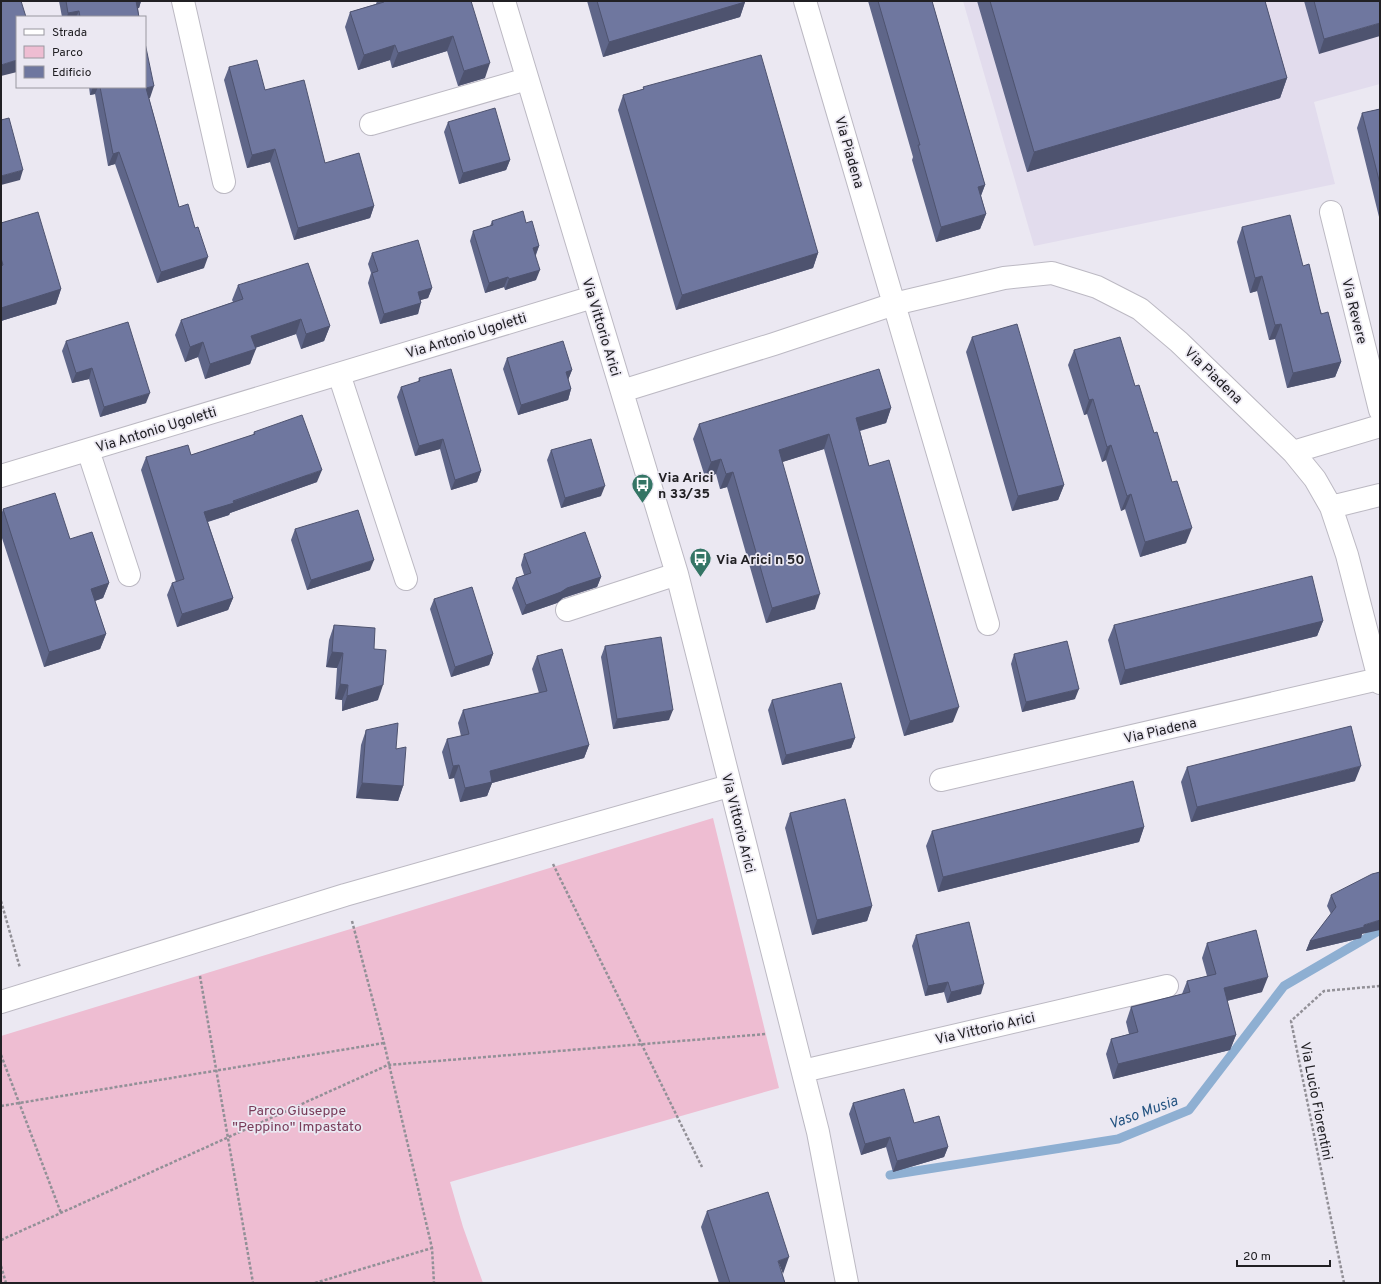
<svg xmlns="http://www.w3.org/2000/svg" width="1381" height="1284" font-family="Overpass,sans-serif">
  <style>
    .built { fill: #e2dced }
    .green { fill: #eebdd2 }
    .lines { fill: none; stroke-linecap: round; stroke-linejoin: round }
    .stream { stroke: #8eafd2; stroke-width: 9 }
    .street-casing { stroke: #bcb9c3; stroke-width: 24 }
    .path { stroke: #929097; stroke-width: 2.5; stroke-dasharray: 3 2; stroke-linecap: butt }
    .street { stroke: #fff; stroke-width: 22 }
    .wall { fill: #5f6689 }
    .shaded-wall { fill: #4e536f }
    .building { fill: #6f779f; stroke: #4e536f }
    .labels { text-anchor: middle; stroke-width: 3.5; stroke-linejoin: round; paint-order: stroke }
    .street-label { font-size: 14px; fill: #212024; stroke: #ebe8f2 }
    .poi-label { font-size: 14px; font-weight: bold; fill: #212024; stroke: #ebe8f2; text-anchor: start }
    .park-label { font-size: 14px; fill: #793c5a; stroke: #ebe8f2 }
    .water-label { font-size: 15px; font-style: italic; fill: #255482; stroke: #ebe8f2 }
  </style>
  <rect width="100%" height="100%" fill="#ebe8f2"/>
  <!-- built -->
  <path class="built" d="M 963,1 L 1380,1 L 1380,84 L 1314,102 L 1335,184 L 1034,246 Z"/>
  <!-- green -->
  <path class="green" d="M 713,818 L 779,1088 L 450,1182 L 463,1227 L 483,1283 L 1,1283 L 1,1036 Z"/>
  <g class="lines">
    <!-- stream -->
    <path class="stream" d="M 890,1175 L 1118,1139 L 1189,1110 L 1284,986 L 1380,930"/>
    <defs>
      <path id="street" d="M 183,1 L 224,182
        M 504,1 L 677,574 L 818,1132 L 847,1283
        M 805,1 L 988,624
        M 371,124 L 527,79
        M 1331,212 L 1380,410
        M 339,374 L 406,579
        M 622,391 L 774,344 L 894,304 L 1004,278 L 1052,273 L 1097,287 L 1140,309 L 1179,342 L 1293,452 L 1315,479 L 1331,507 L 1347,555 L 1380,683
        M 88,450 L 129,575
        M 1293,452 L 1380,426
        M 1,476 L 593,297
        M 1331,507 L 1380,495
        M 567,610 L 677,574
        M 941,780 L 1379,679
        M 1,1002 L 345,895 L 729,786
        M 803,1071 L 1167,986"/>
    </defs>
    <!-- street casing -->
    <use href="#street" class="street-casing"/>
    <!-- path -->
    <path class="path" d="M 553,864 L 702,1167
      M 1,901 L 20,968
      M 352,921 L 384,1043 L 432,1248 L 434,1283
      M 200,976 L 253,1283
      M 1,1055 L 61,1213
      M 1,1106 L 384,1043
      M 1,1240 L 388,1065 L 766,1034
      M 1,1266 L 6,1283
      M 315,1283 L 432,1248
      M 1344,1283 L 1291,1021 L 1324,991 L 1380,986"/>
    <!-- street -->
    <use href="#street" class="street"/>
  </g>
  <!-- wall -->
  <path class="wall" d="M 59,1 L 141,1 L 139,8 L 138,8 L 139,17 L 62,17 Z
    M 377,1 L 471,1 L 485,78 L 458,86 L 447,51 L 392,68 L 390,60 L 358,70 L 345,27 L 350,12 L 376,4 Z
    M 587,1 L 745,1 L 745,2 L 740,17 L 603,57 Z
    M 868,1 L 932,1 L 985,185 L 981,196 L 986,214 L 980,229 L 936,242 L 912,160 L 913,157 Z
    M 977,1 L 1265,1 L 1287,78 L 1280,98 L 1027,172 Z
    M 1304,1 L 1380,1 L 1319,54 Z
    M 229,67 L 265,90 L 325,163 L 374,206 L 370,218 L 294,240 L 270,162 L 247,168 L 224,80 Z
    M 89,87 L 145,87 L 150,98 L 149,98 L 179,207 L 204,268 L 157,283 L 115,164 L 108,166 L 95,94 L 90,95 Z
    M 643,87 L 818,253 L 813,268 L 676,310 L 618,110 L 623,95 L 643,89 Z
    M 1380,109 L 1380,221 L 1357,128 L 1362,113 Z
    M 448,122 L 510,160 L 506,170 L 459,184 L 444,132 Z
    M 492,221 L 526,223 L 539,246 L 536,255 L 536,280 L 505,290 L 504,287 L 485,293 L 470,241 L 473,231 L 490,226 Z
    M 1,223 L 61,289 L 56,304 L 1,321 Z
    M 1242,227 L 1303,266 L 1341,362 L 1335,377 L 1287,388 L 1275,339 L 1269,340 L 1257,291 L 1250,293 L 1237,242 Z
    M 372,253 L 432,288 L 428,298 L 420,300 L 418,314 L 380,324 L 368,283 L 371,273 L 368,264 Z
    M 238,285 L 330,326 L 324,341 L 301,349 L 296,334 L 255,348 L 250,364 L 205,379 L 198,357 L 185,362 L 175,335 L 181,320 L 233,302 L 232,300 Z
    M 972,337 L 1064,485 L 1058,500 L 1012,511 L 966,352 Z
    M 66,341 L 146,403 L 100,417 L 89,379 L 72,383 L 62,351 Z
    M 1074,350 L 1135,386 L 1186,543 L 1140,557 L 1125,509 L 1121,511 L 1106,460 L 1102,462 L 1087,414 L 1084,415 L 1068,365 Z
    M 507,358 L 572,370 L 568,380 L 571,389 L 568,400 L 518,415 L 503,369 Z
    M 419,378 L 481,471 L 477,482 L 451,490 L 440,449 L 415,456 L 397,397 L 401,387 L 418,382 Z
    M 891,408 L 886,423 L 860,431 L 869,466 L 953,722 L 904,736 L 824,449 L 782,462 L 815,609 L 766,623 L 727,487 L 720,489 L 716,474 L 705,477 L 693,439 L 699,424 Z
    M 254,432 L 317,482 L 230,513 L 229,515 L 208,522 L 233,598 L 228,610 L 177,627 L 167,595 L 172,583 L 176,582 L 141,470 L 146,457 L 191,455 L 253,435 Z
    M 551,450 L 601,496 L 561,508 L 547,460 Z
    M 3,509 L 70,539 L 109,583 L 103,598 L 95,601 L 106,634 L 100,649 L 44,667 L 1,535 L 1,515 Z
    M 295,529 L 370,570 L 307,590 L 291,540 Z
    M 524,554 L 601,577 L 597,587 L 563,598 L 557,603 L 522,615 L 512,588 L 516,578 L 524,575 L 521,565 Z
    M 434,599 L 493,654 L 489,665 L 451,677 L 430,609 Z
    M 1323,621 L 1317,636 L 1120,685 L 1108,640 L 1114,625 Z
    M 334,625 L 374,649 L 378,700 L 342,711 L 342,700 L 335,699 L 337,668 L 326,667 L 329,640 Z
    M 605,646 L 669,720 L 613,729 L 601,657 Z
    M 1014,654 L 1075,699 L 1022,712 L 1011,664 Z
    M 537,656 L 589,745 L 584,758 L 492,783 L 487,796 L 460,802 L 454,778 L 449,779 L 442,752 L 447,739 L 461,736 L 458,723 L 463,710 L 539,693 L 532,669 Z
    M 772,700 L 855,738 L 851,748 L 782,765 L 768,710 Z
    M 366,730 L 396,749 L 403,786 L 398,801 L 356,798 L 361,745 Z
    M 1187,767 L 1355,781 L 1191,822 L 1181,782 Z
    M 790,813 L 872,906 L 867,921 L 812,935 L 785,828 Z
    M 1144,827 L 1139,842 L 938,892 L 926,846 L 932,831 Z
    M 1331,895 L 1362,934 L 1361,938 L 1306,951 L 1310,941 L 1331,914 L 1327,906 Z
    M 916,935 L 981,994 L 947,1003 L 944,992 L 925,996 L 912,946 Z
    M 1207,943 L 1262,992 L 1227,1001 L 1236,1035 L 1230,1050 L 1113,1079 L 1106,1054 L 1111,1039 L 1129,1034 L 1126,1022 L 1131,1007 L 1182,994 L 1187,981 L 1207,976 L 1202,958 Z
    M 853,1103 L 914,1123 L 948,1147 L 944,1157 L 893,1172 L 886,1147 L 861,1155 L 849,1114 Z
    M 707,1211 L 782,1274 L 785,1283 L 719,1283 L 701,1227 Z"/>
  <!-- shaded-wall -->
  <path class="shaded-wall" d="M 134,1 L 141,1 L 139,8 L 131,10 Z
    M 745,2 L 740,17 L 603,57 L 609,42 Z
    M 79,11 L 76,17 L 67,17 L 68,13 Z
    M 1380,23 L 1380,36 L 1319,54 L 1324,39 Z
    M 453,36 L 447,51 L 392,68 L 398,53 Z
    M 395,45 L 390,60 L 358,70 L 364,55 Z
    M 17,60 L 17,72 L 1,76 L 1,65 Z
    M 490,63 L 485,78 L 458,86 L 464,71 Z
    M 1287,78 L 1280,98 L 1027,172 L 1034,152 Z
    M 154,86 L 150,98 L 142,99 L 146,88 Z
    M 93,87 L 98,87 L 95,94 L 90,95 Z
    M 275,149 L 270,162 L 247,168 L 252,155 Z
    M 119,152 L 115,164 L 108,166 L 113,154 Z
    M 510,160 L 506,170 L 459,184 L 463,173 Z
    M 23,170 L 20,180 L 1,185 L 1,176 Z
    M 985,185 L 979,200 L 978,187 Z
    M 374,206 L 370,218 L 294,240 L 298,228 Z
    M 986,214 L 980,229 L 936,242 L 941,227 Z
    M 539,246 L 535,256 L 533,248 Z
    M 818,253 L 813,268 L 676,310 L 682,295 Z
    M 208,257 L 204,268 L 157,283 L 161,272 Z
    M 540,270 L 536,280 L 505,290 L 509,279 Z
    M 1262,276 L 1257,291 L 1250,293 L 1255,278 Z
    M 508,277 L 504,287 L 485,293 L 489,283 Z
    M 432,288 L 428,298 L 414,302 L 418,292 Z
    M 61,289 L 56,304 L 1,321 L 1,308 Z
    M 421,303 L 418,314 L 380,324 L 384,314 Z
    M 301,319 L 296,334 L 246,351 L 251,336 Z
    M 1281,324 L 1275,339 L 1269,340 L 1275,325 Z
    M 330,326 L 324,341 L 301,349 L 306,334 Z
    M 203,342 L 198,357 L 185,362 L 190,347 Z
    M 256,349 L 250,364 L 205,379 L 210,364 Z
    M 1341,362 L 1335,377 L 1287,388 L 1293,373 Z
    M 92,368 L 89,379 L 72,383 L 76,373 Z
    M 572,370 L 568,380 L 566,372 Z
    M 571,389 L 568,400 L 518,415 L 521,405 Z
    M 150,393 L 146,403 L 100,417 L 104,407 Z
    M 1093,399 L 1087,414 L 1084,415 L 1089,400 Z
    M 891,408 L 886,423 L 851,433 L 856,418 Z
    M 829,434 L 824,449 L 773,465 L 779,450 Z
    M 443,439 L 440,449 L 415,456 L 419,446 Z
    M 1111,445 L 1106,460 L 1102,462 L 1107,447 Z
    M 721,459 L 716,474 L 705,477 L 711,462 Z
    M 322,470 L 317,482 L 230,513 L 229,515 L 200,524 L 204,512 Z
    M 481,471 L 477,482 L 451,490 L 455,480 Z
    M 733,472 L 727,487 L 720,489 L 726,474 Z
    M 1064,485 L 1058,500 L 1012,511 L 1018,496 Z
    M 605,486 L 601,496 L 561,508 L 565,498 Z
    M 1131,494 L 1125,509 L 1121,511 L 1127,496 Z
    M 1192,528 L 1186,543 L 1140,557 L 1145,542 Z
    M 374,560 L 370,570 L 307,590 L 311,580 Z
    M 601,577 L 597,587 L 563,598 L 557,603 L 522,615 L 526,605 L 567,588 Z
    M 109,583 L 103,598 L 86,604 L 91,589 Z
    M 820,594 L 815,609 L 766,623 L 772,608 Z
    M 233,598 L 228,610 L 177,627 L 182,614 Z
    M 1323,621 L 1317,636 L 1120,685 L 1125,670 Z
    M 106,634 L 100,649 L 44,667 L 49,652 Z
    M 332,652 L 343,653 L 337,668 L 326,667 Z
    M 493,654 L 489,665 L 451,677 L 455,667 Z
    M 340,684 L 348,685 L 342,700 L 335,699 Z
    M 383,685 L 378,700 L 342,711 L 347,696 Z
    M 1079,689 L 1075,699 L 1022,712 L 1026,702 Z
    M 959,707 L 953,722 L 904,736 L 910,721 Z
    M 673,710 L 669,720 L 613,729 L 617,719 Z
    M 855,738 L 851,748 L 782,765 L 786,755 Z
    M 589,745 L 584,758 L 492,783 L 487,796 L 460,802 L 465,788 L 490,771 Z
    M 459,765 L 454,778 L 449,779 L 453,766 Z
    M 1361,766 L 1355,781 L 1191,822 L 1197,807 Z
    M 362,783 L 403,786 L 398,801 L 356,798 Z
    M 1144,827 L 1139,842 L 938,892 L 943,877 Z
    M 872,906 L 867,921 L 812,935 L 817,920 Z
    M 1380,920 L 1380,930 L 1362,934 L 1361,938 L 1306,951 L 1310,941 L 1364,925 Z
    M 1268,977 L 1262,992 L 1218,1003 L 1224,988 Z
    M 948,982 L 944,992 L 925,996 L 928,986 Z
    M 984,984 L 981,994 L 947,1003 L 951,992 Z
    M 1236,1035 L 1230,1050 L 1113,1079 L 1118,1064 Z
    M 890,1137 L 886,1147 L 861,1155 L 865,1144 Z
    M 948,1147 L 944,1157 L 893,1172 L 897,1161 Z
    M 789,1257 L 783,1274 L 778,1261 Z"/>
  <!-- building -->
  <path class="building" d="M 1,1 L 21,1 L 26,17 L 17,17 L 17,60 L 1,65 Z
    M 66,1 L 136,1 L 139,17 L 80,17 L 79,11 L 68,13 Z
    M 384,1 L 471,1 L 490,63 L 464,71 L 453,36 L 398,53 L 395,45 L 364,55 L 350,12 L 384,2 Z
    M 597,1 L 745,1 L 745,2 L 609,42 Z
    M 878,1 L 932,1 L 985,185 L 978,187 L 986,214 L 941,227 L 918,145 L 920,145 Z
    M 990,1 L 1265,1 L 1287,78 L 1034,152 Z
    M 1314,1 L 1380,1 L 1380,23 L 1324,39 Z
    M 145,43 L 154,86 L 146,88 L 179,207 L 188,204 L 195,228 L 198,227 L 208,257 L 161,272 L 119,152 L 113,154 L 100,87 L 145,87 Z
    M 761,55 L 818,253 L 682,295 L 623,95 L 644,89 L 643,87 Z
    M 257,60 L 265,90 L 304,80 L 325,163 L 359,153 L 374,206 L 298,228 L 275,149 L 252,155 L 229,67 Z
    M 495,108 L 510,160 L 463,173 L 448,122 Z
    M 1380,109 L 1380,184 L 1362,113 Z
    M 9,118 L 23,170 L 1,176 L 1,120 Z
    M 523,211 L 526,223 L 532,221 L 539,246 L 533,248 L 540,270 L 509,279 L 508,277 L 489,283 L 473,231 L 493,225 L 492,221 Z
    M 38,212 L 61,289 L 1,308 L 1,266 L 3,265 L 1,258 L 1,223 Z
    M 1290,215 L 1303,266 L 1309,264 L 1321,314 L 1328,312 L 1341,362 L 1293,373 L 1281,324 L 1275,325 L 1262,276 L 1255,278 L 1242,227 Z
    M 418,240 L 432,288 L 418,292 L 421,303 L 384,314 L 372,273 L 378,271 L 372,253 Z
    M 308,263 L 330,326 L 306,334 L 301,319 L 251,336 L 256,349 L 210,364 L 203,342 L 190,347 L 181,320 L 243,299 L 238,285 Z
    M 128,322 L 150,393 L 104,407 L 92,368 L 76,373 L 66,341 Z
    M 1017,324 L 1064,485 L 1018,496 L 972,337 Z
    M 1120,337 L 1135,386 L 1139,385 L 1154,433 L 1157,432 L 1172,482 L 1177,481 L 1192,528 L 1145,542 L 1131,494 L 1127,496 L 1111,445 L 1107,447 L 1093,399 L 1089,400 L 1074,350 Z
    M 563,341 L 572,370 L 566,372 L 571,389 L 521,405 L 507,358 Z
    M 451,369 L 481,471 L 455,480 L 443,439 L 419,446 L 401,387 L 420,381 L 419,378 Z
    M 879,369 L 891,408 L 856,418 L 869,466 L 889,460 L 959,707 L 910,721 L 829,434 L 779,450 L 820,594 L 772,608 L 733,472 L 726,474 L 721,459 L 711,462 L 699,424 Z
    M 302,415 L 322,470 L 233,501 L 234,503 L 204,512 L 233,598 L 182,614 L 172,583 L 184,579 L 146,457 L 188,445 L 191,455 L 255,434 L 254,432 Z
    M 591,439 L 605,486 L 565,498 L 551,450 Z
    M 55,493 L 70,539 L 92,532 L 109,583 L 91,589 L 106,634 L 49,652 L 3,509 Z
    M 358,510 L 374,560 L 311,580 L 295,529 Z
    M 585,532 L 601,577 L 567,588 L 561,592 L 526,605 L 516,578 L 531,573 L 524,554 Z
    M 1312,576 L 1323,621 L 1125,670 L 1114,625 Z
    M 472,587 L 493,654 L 455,667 L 434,599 Z
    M 334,625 L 375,628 L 374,649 L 386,650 L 383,685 L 347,696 L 348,685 L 340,684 L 343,653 L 332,652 Z
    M 661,637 L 673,710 L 617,719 L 605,646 Z
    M 1067,641 L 1079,689 L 1026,702 L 1014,654 Z
    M 562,649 L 589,745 L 490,771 L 492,782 L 465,788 L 459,765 L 453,766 L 447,739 L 469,734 L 463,710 L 547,691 L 537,656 Z
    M 841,683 L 855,738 L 786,755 L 772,700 Z
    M 398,723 L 396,749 L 406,747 L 403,786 L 362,783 L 366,730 Z
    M 1351,726 L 1361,766 L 1197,807 L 1187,767 Z
    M 1133,781 L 1144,827 L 943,877 L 932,831 Z
    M 845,799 L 872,906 L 817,920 L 790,813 Z
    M 1380,872 L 1380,920 L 1364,925 L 1364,927 L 1310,941 L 1336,907 L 1331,895 L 1372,874 Z
    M 969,922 L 984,984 L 951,992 L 948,982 L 928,986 L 916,935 Z
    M 1256,930 L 1268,977 L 1224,988 L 1236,1035 L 1118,1064 L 1111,1039 L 1138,1032 L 1131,1007 L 1190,992 L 1187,981 L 1216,974 L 1207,943 Z
    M 904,1089 L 914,1123 L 939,1116 L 948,1147 L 897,1161 L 890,1137 L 865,1144 L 853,1103 Z
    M 768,1192 L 789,1257 L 778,1261 L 785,1283 L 730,1283 L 707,1211 Z"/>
  <!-- icons -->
  <defs>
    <symbol id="bus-pin" viewBox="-11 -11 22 30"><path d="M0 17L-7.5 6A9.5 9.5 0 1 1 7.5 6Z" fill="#347565" stroke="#ebe8f2"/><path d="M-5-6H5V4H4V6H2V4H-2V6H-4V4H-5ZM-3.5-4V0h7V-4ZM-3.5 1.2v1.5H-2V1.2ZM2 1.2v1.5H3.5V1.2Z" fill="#fff"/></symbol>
  </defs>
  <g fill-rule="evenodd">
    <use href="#bus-pin" x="630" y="472" width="25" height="34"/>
    <use href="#bus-pin" x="688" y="546" width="25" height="34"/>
  </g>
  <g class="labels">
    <!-- street labels -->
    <g class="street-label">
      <text transform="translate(850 152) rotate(74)" y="5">Via Piadena</text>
      <text transform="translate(1355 311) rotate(76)" y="5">Via Revere</text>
      <text transform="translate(602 327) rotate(73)" y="5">Via Vittorio Arici</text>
      <text transform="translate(466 335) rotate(-17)" y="5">Via Antonio Ugoletti</text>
      <text transform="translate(1214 375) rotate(44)" y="5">Via Piadena</text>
      <text transform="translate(156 429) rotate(-17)" y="5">Via Antonio Ugoletti</text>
      <text transform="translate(1160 730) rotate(-13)" y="5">Via Piadena</text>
      <text transform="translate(739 823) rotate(76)" y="5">Via Vittorio Arici</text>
      <text transform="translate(985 1028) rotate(-13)" y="5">Via Vittorio Arici</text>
      <text transform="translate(1317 1101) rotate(79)" y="5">Via Lucio Fiorentini</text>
    </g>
    <!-- poi labels -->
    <g class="poi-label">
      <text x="658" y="482">Via Arici<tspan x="658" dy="16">n 33/35</tspan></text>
      <text x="716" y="564">Via Arici n 50</text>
    </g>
    <!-- park labels -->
    <g class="park-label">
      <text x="297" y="1115">Parco Giuseppe<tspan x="297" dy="16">"Peppino" Impastato</tspan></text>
    </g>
    <!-- water labels -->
    <g class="water-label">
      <text transform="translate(1143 1112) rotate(-20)" y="5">Vaso Musia</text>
    </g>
  </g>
  <!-- border -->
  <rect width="1381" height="1284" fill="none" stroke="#212024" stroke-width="4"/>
  <!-- legend -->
  <rect x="16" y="16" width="130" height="72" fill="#ebe8f2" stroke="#9a98a0"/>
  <rect x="24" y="29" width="20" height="6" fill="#ffffff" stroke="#9a98a0"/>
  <text x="52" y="36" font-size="12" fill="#212024">Strada</text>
  <rect x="24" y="46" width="20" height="12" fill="#eebdd2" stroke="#9a98a0"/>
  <text x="52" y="56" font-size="12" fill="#212024">Parco</text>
  <rect x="24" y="66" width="20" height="12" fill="#6f779f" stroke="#9a98a0"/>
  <text x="52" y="76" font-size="12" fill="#212024">Edificio</text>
  <!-- scale -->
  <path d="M1237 1260v6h93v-6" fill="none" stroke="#212024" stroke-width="2"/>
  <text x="1243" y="1260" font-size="12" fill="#212024" stroke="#ebe8f2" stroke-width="3" paint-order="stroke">20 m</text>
</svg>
